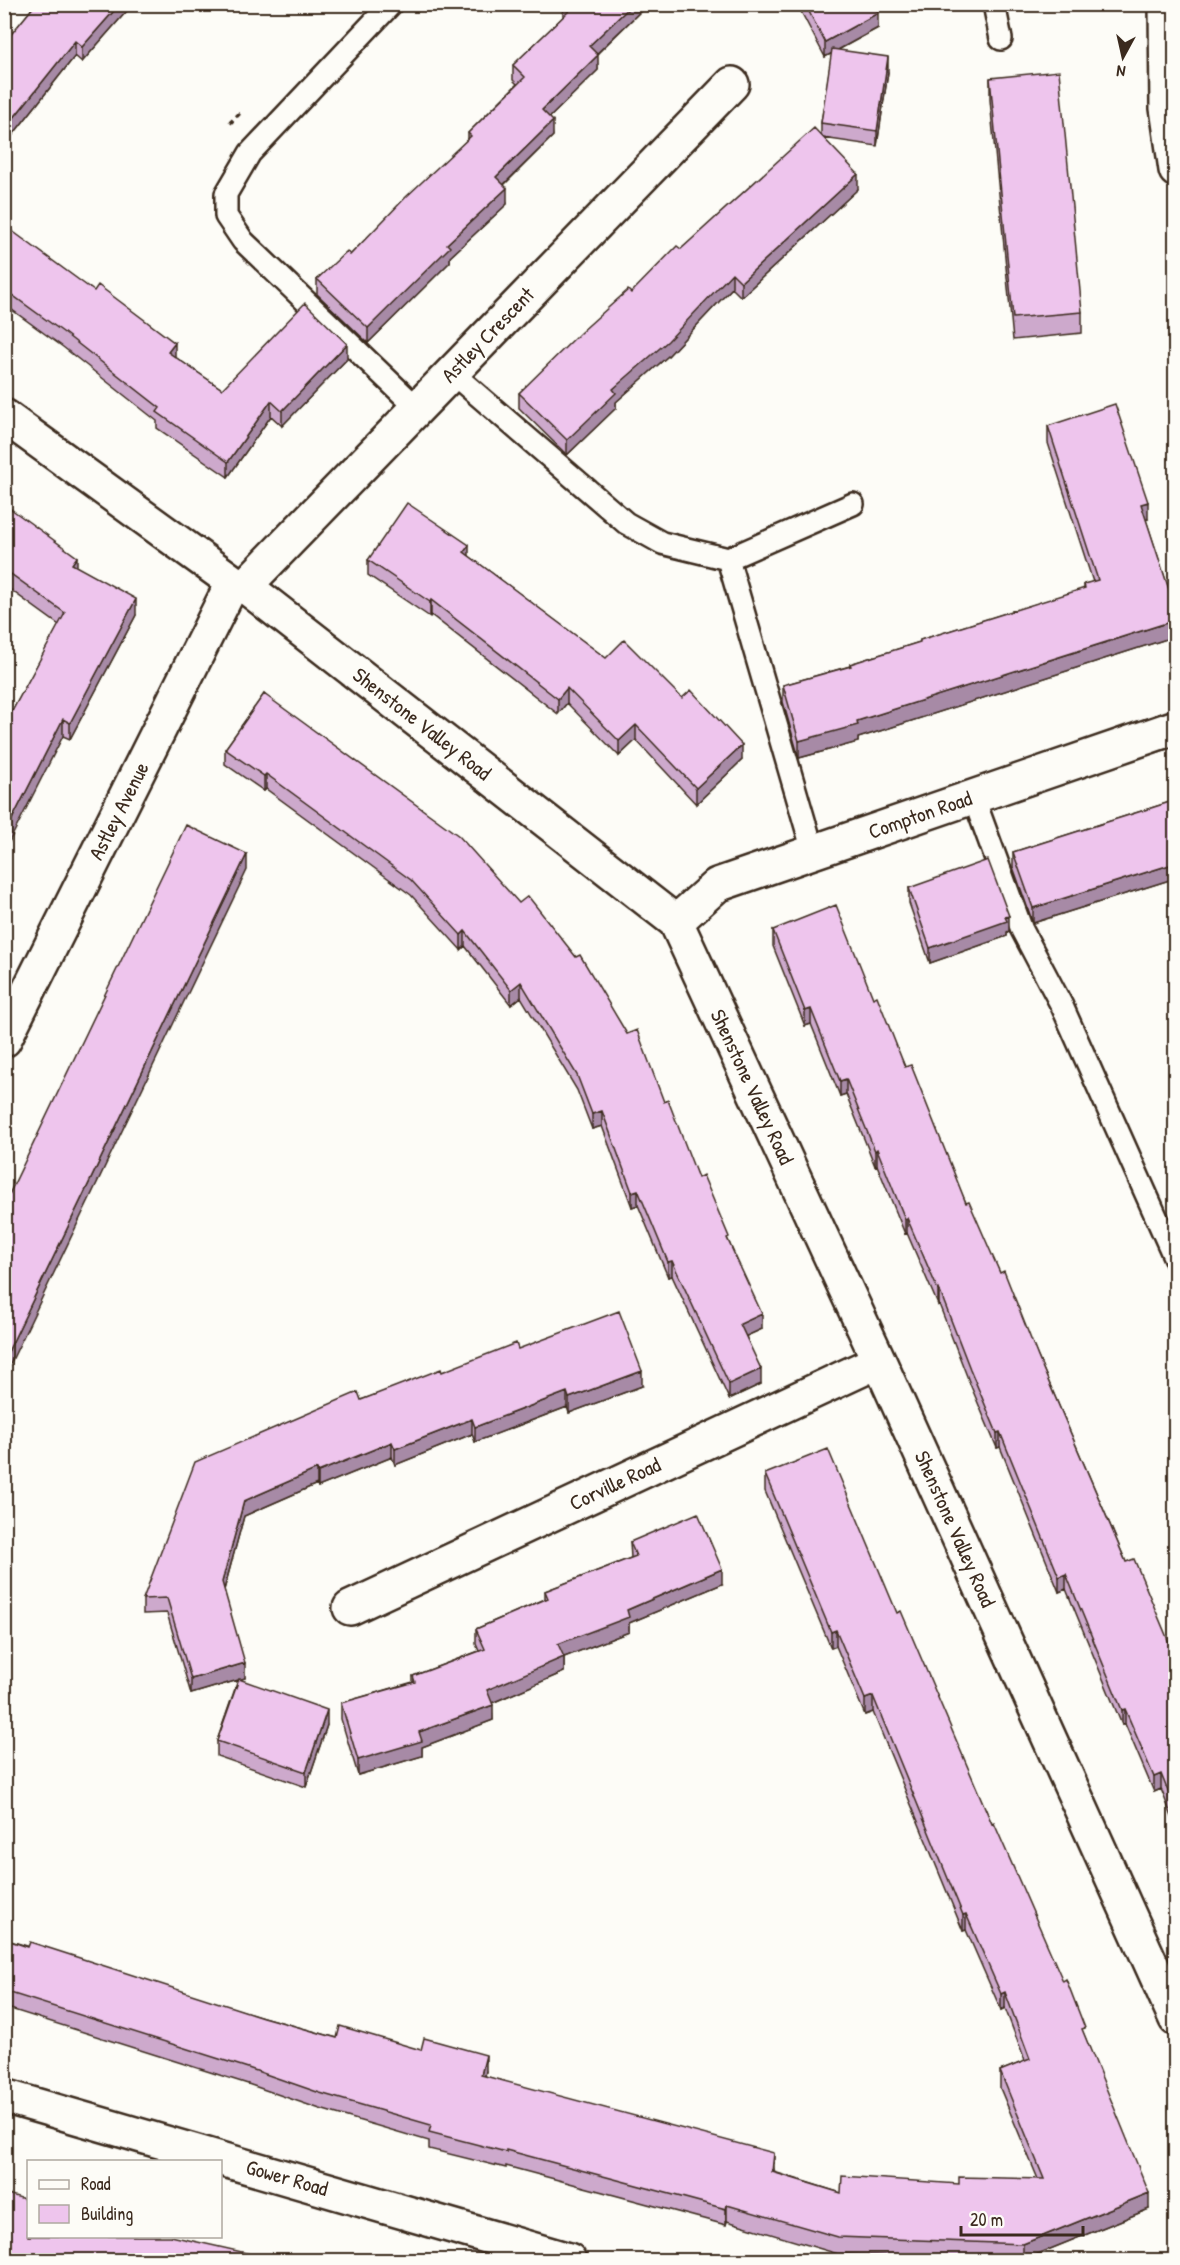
<svg xmlns="http://www.w3.org/2000/svg" width="1180" height="2265" font-family="'Patrick Hand',sans-serif">
  <style>
    .lines { fill: none; stroke-linecap: round; stroke-linejoin: round }
    .lane-casing { stroke: #3b2a1e; stroke-width: 26 }
    .street-casing { stroke: #3b2a1e; stroke-width: 38 }
    .secondary-casing { stroke: #3b2a1e; stroke-width: 38 }
    .path { stroke: #3b2a1e; stroke-width: 4; stroke-dasharray: 4.5 4.5; stroke-linecap: butt }
    .lane { stroke: #fdfcf7; stroke-width: 21 }
    .street { stroke: #fdfcf7; stroke-width: 33 }
    .secondary { stroke: #fdfcf7; stroke-width: 33 }
    .wall { fill: #cda9cc; stroke: #3b2a1e; stroke-width: 1.5 }
    .shaded-wall { fill: #a78aa6; stroke: #3b2a1e; stroke-width: 1.5 }
    .building { fill: #eec5ed; stroke: #3b2a1e; stroke-width: 1.5 }
    .labels { text-anchor: middle; stroke-width: 4.5; stroke-linejoin: round; paint-order: stroke }
    .street-label { font-size: 21px; fill: #3b2a1e; stroke: #fdfcf7 }
  </style>
  <rect width="100%" height="100%" fill="#fdfcf7"/>
  <filter id="ink" filterUnits="userSpaceOnUse"><feTurbulence type="fractalNoise" baseFrequency=".0167" numOctaves="2"/><feDisplacementMap in="SourceGraphic" scale="12" xChannelSelector="R" yChannelSelector="G"/><feConvolveMatrix kernelMatrix="1 2 1 2 8 2 1 2 1" color-interpolation-filters="sRGB"/></filter>
  <g filter="url(#ink)">
    <g class="lines">
      <defs>
        <path id="lane" d="M 391,4 L 250,153 L 226,194 L 226,216 L 243,241 L 417,408
          M 994,4 L 1001,39
          M 451,372 L 626,523 L 662,543 L 728,559 L 853,504
          M 728,559 L 813,851
          M 973,796 L 1022,930 L 1062,1006 L 1176,1261"/>
        <path id="street" d="M 4,416 L 233,582 L 245,586 L 676,922 L 879,1361 L 1176,2019
          M 245,586 L 732,84
          M 676,922 L 717,885 L 1176,727
          M 4,1040 L 233,582
          M 350,1608 L 879,1361
          M 4,2096 L 569,2260"/>
        <path id="secondary" d="M 1166,4 L 1167,108 L 1176,170"/>
      </defs>
      <!-- lane casing -->
      <use href="#lane" class="lane-casing"/>
      <!-- street casing -->
      <use href="#street" class="street-casing"/>
      <!-- secondary casing -->
      <use href="#secondary" class="secondary-casing"/>
      <!-- path -->
      <path class="path" d="M 230,123 L 241,112"/>
      <!-- lane -->
      <use href="#lane" class="lane"/>
      <!-- street -->
      <use href="#street" class="street"/>
      <!-- secondary -->
      <use href="#secondary" class="secondary"/>
    </g>
    <!-- wall -->
    <path class="wall" d="M 31,4 L 133,4 L 82,62 L 75,56 L 4,146 L 4,43 L 31,10 Z
      M 563,4 L 648,4 L 597,54 L 598,70 L 550,117 L 553,136 L 504,185 L 507,204 L 450,257 L 450,262 L 368,343 L 317,294 L 317,279 L 350,255 L 468,139 L 468,133 L 517,84 L 513,80 L 513,65 L 563,17 Z
      M 797,4 L 873,4 L 878,28 L 838,50 L 888,72 L 877,146 L 823,138 L 858,189 L 741,297 L 732,288 L 668,356 L 616,402 L 616,408 L 567,455 L 519,408 L 519,393 L 681,249 L 821,136 L 821,123 L 832,53 L 825,57 Z
      M 990,78 L 1082,312 L 1082,333 L 1013,340 L 990,100 Z
      M 4,226 L 175,357 L 222,389 L 347,359 L 282,426 L 271,416 L 228,477 L 157,428 L 157,421 L 63,347 L 4,304 Z
      M 1048,426 L 1148,519 L 1146,520 L 1176,611 L 1176,636 L 858,738 L 858,742 L 799,758 L 783,702 L 783,685 L 850,666 L 850,664 L 920,642 L 920,640 L 1084,589 L 1084,584 L 1093,582 L 1048,443 Z
      M 4,504 L 77,567 L 136,615 L 70,739 L 63,736 L 10,715 L 59,625 L 4,585 Z
      M 469,556 L 742,760 L 696,804 L 636,740 L 619,756 L 567,703 L 558,714 L 431,615 L 430,617 L 368,575 L 368,560 Z
      M 264,694 L 664,1102 L 698,1178 L 729,1242 L 762,1329 L 746,1336 L 761,1384 L 729,1399 L 672,1276 L 668,1277 L 638,1205 L 632,1207 L 602,1126 L 592,1129 L 577,1090 L 521,997 L 511,1005 L 465,946 L 461,950 L 411,895 L 266,789 L 264,791 L 225,764 L 225,749 Z
      M 1176,800 L 1176,878 L 1033,923 L 1013,867 L 1013,852 Z
      M 909,888 L 1009,931 L 1007,932 L 1007,936 L 930,963 L 909,903 Z
      M 773,930 L 873,998 L 905,1067 L 966,1203 L 1000,1273 L 1038,1357 L 1126,1562 L 1176,1659 L 1176,1827 L 1161,1789 L 1154,1792 L 1125,1724 L 1122,1725 L 1066,1589 L 1059,1592 L 1000,1447 L 997,1448 L 970,1384 L 939,1304 L 938,1305 L 907,1233 L 905,1234 L 877,1165 L 875,1166 L 846,1094 L 840,1096 L 811,1024 L 805,1026 L 773,946 Z
      M 518,1349 L 642,1386 L 569,1413 L 567,1407 L 475,1442 L 472,1434 L 395,1465 L 392,1457 L 318,1487 L 317,1484 L 244,1516 L 224,1590 L 245,1678 L 240,1679 L 327,1725 L 306,1787 L 217,1756 L 217,1741 L 238,1680 L 191,1694 L 167,1613 L 143,1614 L 143,1599 L 361,1400 L 442,1372 Z
      M 765,1474 L 897,1613 L 992,1824 L 1085,2037 L 1149,2209 L 1023,2260 L 838,2254 L 727,2221 L 726,2225 L 506,2166 L 506,2168 L 429,2149 L 429,2141 L 320,2109 L 248,2084 L 4,2007 L 4,1939 L 263,2017 L 337,2038 L 486,2071 L 485,2076 L 774,2169 L 774,2172 L 841,2193 L 1038,2179 L 1000,2088 L 1000,2071 L 1025,2061 L 1005,2008 L 1001,2010 L 966,1930 L 963,1931 L 873,1712 L 865,1715 L 836,1646 L 831,1648 L 765,1491 Z
      M 630,1542 L 722,1584 L 629,1623 L 629,1632 L 564,1657 L 564,1672 L 492,1703 L 493,1720 L 422,1747 L 422,1756 L 358,1775 L 341,1719 L 341,1703 L 413,1682 L 413,1676 L 479,1651 L 476,1644 L 476,1629 L 545,1599 L 545,1591 L 631,1558 Z"/>
    <!-- shaded-wall -->
    <path class="shaded-wall" d="M 120,4 L 133,4 L 82,62 L 82,47 Z
      M 633,4 L 648,4 L 589,61 L 589,46 Z
      M 878,13 L 878,28 L 825,57 L 825,42 Z
      M 75,41 L 75,56 L 4,146 L 4,130 Z
      M 598,55 L 598,70 L 542,125 L 542,110 Z
      M 888,57 L 888,72 L 877,146 L 877,131 Z
      M 553,121 L 553,136 L 496,192 L 496,177 Z
      M 858,174 L 858,189 L 741,297 L 741,282 Z
      M 507,188 L 507,204 L 450,257 L 450,262 L 368,343 L 368,328 L 447,244 Z
      M 732,273 L 732,288 L 668,356 L 616,402 L 616,408 L 567,455 L 567,440 L 613,389 Z
      M 175,343 L 175,358 L 168,352 Z
      M 347,344 L 347,359 L 282,426 L 282,411 Z
      M 271,401 L 271,416 L 228,477 L 228,462 Z
      M 1148,502 L 1148,519 L 1141,521 L 1141,504 Z
      M 469,545 L 469,560 L 464,552 Z
      M 77,557 L 77,574 L 72,564 Z
      M 136,599 L 136,615 L 70,739 L 70,723 Z
      M 431,600 L 431,615 L 430,617 L 430,602 Z
      M 1176,620 L 1176,636 L 858,738 L 858,742 L 799,758 L 799,741 L 857,721 Z
      M 567,688 L 567,703 L 558,714 L 558,699 Z
      M 63,719 L 63,736 L 4,852 L 4,835 Z
      M 636,725 L 636,740 L 619,756 L 619,741 Z
      M 742,745 L 742,760 L 696,804 L 696,788 Z
      M 266,774 L 266,789 L 264,791 L 264,776 Z
      M 247,854 L 247,870 L 4,1377 L 4,1360 Z
      M 1176,863 L 1176,878 L 1033,923 L 1033,908 Z
      M 1009,916 L 1009,931 L 1007,932 L 1007,936 L 930,963 L 930,948 Z
      M 465,931 L 465,946 L 461,950 L 461,935 Z
      M 521,982 L 521,997 L 511,1005 L 511,990 Z
      M 811,1009 L 811,1024 L 805,1026 L 805,1011 Z
      M 846,1079 L 846,1094 L 840,1096 L 840,1081 Z
      M 602,1111 L 602,1126 L 592,1129 L 592,1114 Z
      M 877,1149 L 877,1165 L 875,1166 L 875,1151 Z
      M 638,1190 L 638,1205 L 632,1207 L 632,1192 Z
      M 907,1218 L 907,1233 L 905,1234 L 905,1219 Z
      M 672,1261 L 672,1276 L 668,1277 L 668,1262 Z
      M 939,1289 L 939,1304 L 938,1305 L 938,1290 Z
      M 762,1314 L 762,1329 L 740,1339 L 740,1324 Z
      M 761,1369 L 761,1384 L 729,1399 L 729,1384 Z
      M 642,1371 L 642,1386 L 569,1413 L 569,1398 Z
      M 567,1392 L 567,1407 L 475,1442 L 475,1427 Z
      M 472,1419 L 472,1434 L 395,1465 L 395,1449 Z
      M 1000,1432 L 1000,1447 L 997,1448 L 997,1433 Z
      M 392,1442 L 392,1457 L 318,1487 L 318,1472 Z
      M 317,1469 L 317,1484 L 244,1516 L 222,1597 L 222,1582 L 244,1501 Z
      M 722,1569 L 722,1584 L 629,1623 L 629,1632 L 564,1657 L 564,1672 L 487,1705 L 487,1690 L 558,1644 L 627,1610 Z
      M 1066,1574 L 1066,1589 L 1059,1592 L 1059,1577 Z
      M 836,1630 L 836,1646 L 831,1648 L 831,1632 Z
      M 245,1663 L 245,1678 L 191,1694 L 191,1679 Z
      M 873,1696 L 873,1712 L 865,1715 L 865,1699 Z
      M 493,1705 L 493,1720 L 422,1747 L 422,1756 L 358,1775 L 358,1760 L 419,1732 Z
      M 1125,1709 L 1125,1724 L 1122,1725 L 1122,1710 Z
      M 327,1710 L 327,1725 L 306,1787 L 306,1772 Z
      M 1161,1774 L 1161,1789 L 1154,1792 L 1154,1777 Z
      M 966,1914 L 966,1930 L 963,1931 L 963,1915 Z
      M 1005,1992 L 1005,2008 L 1001,2010 L 1001,1994 Z
      M 486,2055 L 486,2071 L 481,2092 L 481,2075 Z
      M 774,2153 L 774,2169 L 772,2188 L 772,2172 Z
      M 1149,2193 L 1149,2209 L 1023,2260 L 1023,2244 Z
      M 727,2205 L 727,2221 L 726,2225 L 726,2209 Z"/>
    <!-- building -->
    <path class="building" d="M 35,4 L 120,4 L 82,47 L 75,41 L 4,130 L 4,43 L 35,5 Z
      M 563,4 L 633,4 L 589,46 L 598,55 L 542,110 L 553,121 L 496,177 L 507,188 L 447,244 L 450,247 L 368,328 L 317,279 L 347,251 L 350,255 L 406,197 L 471,136 L 468,133 L 525,77 L 513,65 L 569,11 Z
      M 805,4 L 873,4 L 878,13 L 825,42 Z
      M 832,49 L 888,57 L 877,131 L 821,123 Z
      M 1059,71 L 1082,312 L 1013,318 L 990,78 Z
      M 814,128 L 858,174 L 741,282 L 732,273 L 668,341 L 613,389 L 616,393 L 567,440 L 519,393 L 580,333 L 628,290 L 631,293 L 677,246 L 681,249 Z
      M 4,225 L 94,291 L 98,285 L 175,343 L 168,352 L 222,389 L 305,303 L 347,344 L 282,411 L 271,401 L 228,462 L 157,412 L 160,408 L 63,332 L 4,289 Z
      M 1115,404 L 1148,502 L 1141,504 L 1176,611 L 1176,620 L 857,721 L 858,725 L 799,741 L 783,685 L 851,666 L 850,664 L 920,642 L 920,640 L 1085,588 L 1084,584 L 1098,580 L 1048,426 Z
      M 407,503 L 469,545 L 464,552 L 606,658 L 624,640 L 682,698 L 691,690 L 742,745 L 696,788 L 636,725 L 619,741 L 567,688 L 558,699 L 431,600 L 430,602 L 368,560 Z
      M 4,504 L 77,557 L 72,564 L 136,599 L 70,723 L 63,719 L 4,835 L 4,712 L 10,715 L 65,613 L 4,569 Z
      M 264,694 L 459,836 L 519,903 L 528,896 L 576,957 L 580,955 L 627,1034 L 637,1030 L 664,1102 L 668,1100 L 698,1178 L 703,1175 L 729,1237 L 727,1238 L 762,1314 L 740,1324 L 761,1369 L 729,1384 L 672,1261 L 668,1262 L 638,1190 L 632,1192 L 602,1111 L 592,1114 L 577,1075 L 521,982 L 511,990 L 465,931 L 461,935 L 411,880 L 266,774 L 264,776 L 225,749 Z
      M 1176,800 L 1176,863 L 1033,908 L 1013,852 Z
      M 186,825 L 247,854 L 4,1360 L 4,1205 Z
      M 988,860 L 1009,916 L 1005,917 L 1007,921 L 930,948 L 909,888 Z
      M 836,905 L 873,998 L 877,996 L 905,1067 L 911,1065 L 966,1203 L 969,1202 L 1000,1273 L 1004,1271 L 1038,1357 L 1126,1562 L 1134,1559 L 1176,1659 L 1176,1811 L 1161,1774 L 1154,1777 L 1125,1709 L 1122,1710 L 1066,1574 L 1059,1577 L 1000,1432 L 997,1433 L 970,1369 L 939,1289 L 938,1290 L 907,1218 L 905,1219 L 877,1149 L 875,1151 L 846,1079 L 840,1081 L 811,1009 L 805,1011 L 773,930 Z
      M 619,1311 L 642,1371 L 569,1398 L 567,1392 L 475,1427 L 472,1419 L 395,1449 L 392,1442 L 318,1472 L 317,1469 L 244,1501 L 222,1582 L 245,1663 L 191,1679 L 167,1598 L 143,1599 L 195,1462 L 358,1392 L 361,1400 L 441,1369 L 442,1372 L 516,1343 L 518,1349 Z
      M 828,1449 L 897,1613 L 901,1611 L 992,1824 L 994,1823 L 1063,1981 L 1066,1979 L 1085,2028 L 1082,2029 L 1149,2193 L 1023,2244 L 838,2237 L 727,2205 L 726,2209 L 506,2150 L 506,2152 L 429,2132 L 431,2125 L 320,2093 L 248,2068 L 4,1991 L 4,1939 L 28,1947 L 30,1942 L 263,2017 L 337,2038 L 340,2026 L 421,2050 L 424,2038 L 486,2055 L 481,2075 L 774,2153 L 772,2172 L 841,2193 L 842,2176 L 959,2184 L 959,2177 L 1044,2179 L 1000,2071 L 1030,2059 L 1005,1992 L 1001,1994 L 966,1914 L 963,1915 L 873,1696 L 865,1699 L 836,1630 L 831,1632 L 765,1474 Z
      M 698,1513 L 722,1569 L 627,1610 L 629,1617 L 558,1644 L 564,1657 L 487,1690 L 493,1705 L 419,1732 L 422,1741 L 358,1760 L 341,1703 L 415,1682 L 413,1676 L 485,1649 L 476,1629 L 548,1598 L 545,1591 L 636,1556 L 630,1542 Z
      M 239,1679 L 327,1710 L 306,1772 L 217,1741 Z
      M 4,2193 L 28,2200 L 28,2236 L 171,2236 L 277,2260 L 4,2260 Z"/>
  </g>
  <g class="labels">
    <!-- street labels -->
    <g class="street-label">
      <text transform="translate(488 335) rotate(-46)" y="7">Astley Crescent</text>
      <text transform="translate(422 724) rotate(38)" y="7">Shenstone Valley Road</text>
      <text transform="translate(119 811) rotate(-63)" y="7">Astley Avenue</text>
      <text transform="translate(920 815) rotate(-19)" y="7">Compton Road</text>
      <text transform="translate(752 1087) rotate(65)" y="7">Shenstone Valley Road</text>
      <text transform="translate(615 1484) rotate(-25)" y="7">Corville Road</text>
      <text transform="translate(955 1529) rotate(66)" y="7">Shenstone Valley Road</text>
      <text transform="translate(287 2178) rotate(16)" y="7">Gower Road</text>
    </g>
  </g>
  <!-- margin -->
  <rect width="1180" height="2265" fill="none" stroke="#fdfcf7" stroke-width="24"/>
  <rect x="12" y="12" width="1156" height="2241" fill="none" stroke="#3b2a1e" stroke-width="2" filter="url(#ink)"/>
  <!-- legend -->
  <rect x="27" y="2160" width="195" height="78" fill="#fdfcf7" stroke="#afa8a0" stroke-width="1.5"/>
  <rect x="39" y="2180" width="30" height="9" fill="#fdfcf7" stroke="#afa8a0" stroke-width="1.5"/>
  <text x="81" y="2190" font-size="18" fill="#3b2a1e">Road</text>
  <rect x="39" y="2205" width="30" height="18" fill="#eec5ed" stroke="#afa8a0" stroke-width="1.5"/>
  <text x="81" y="2220" font-size="18" fill="#3b2a1e">Building</text>
  <!-- north arrow -->
  <g transform="translate(1123 57) rotate(188)" stroke="#fdfcf7" stroke-width="4.5" paint-order="stroke">
  <path d="M0-4.5L10 22L0 15L-10 22Z" fill="#3b2a1e"/>
  <text y="-9" font-size="16" font-weight="bold" text-anchor="middle" fill="#3b2a1e">N</text>
  </g>
  <!-- scale -->
  <path d="M961 2226v9h122v-9" fill="none" stroke="#3b2a1e" stroke-width="3"/>
  <text x="970" y="2226" font-size="18" fill="#3b2a1e" stroke="#fdfcf7" stroke-width="4.5" paint-order="stroke">20 m</text>
</svg>
